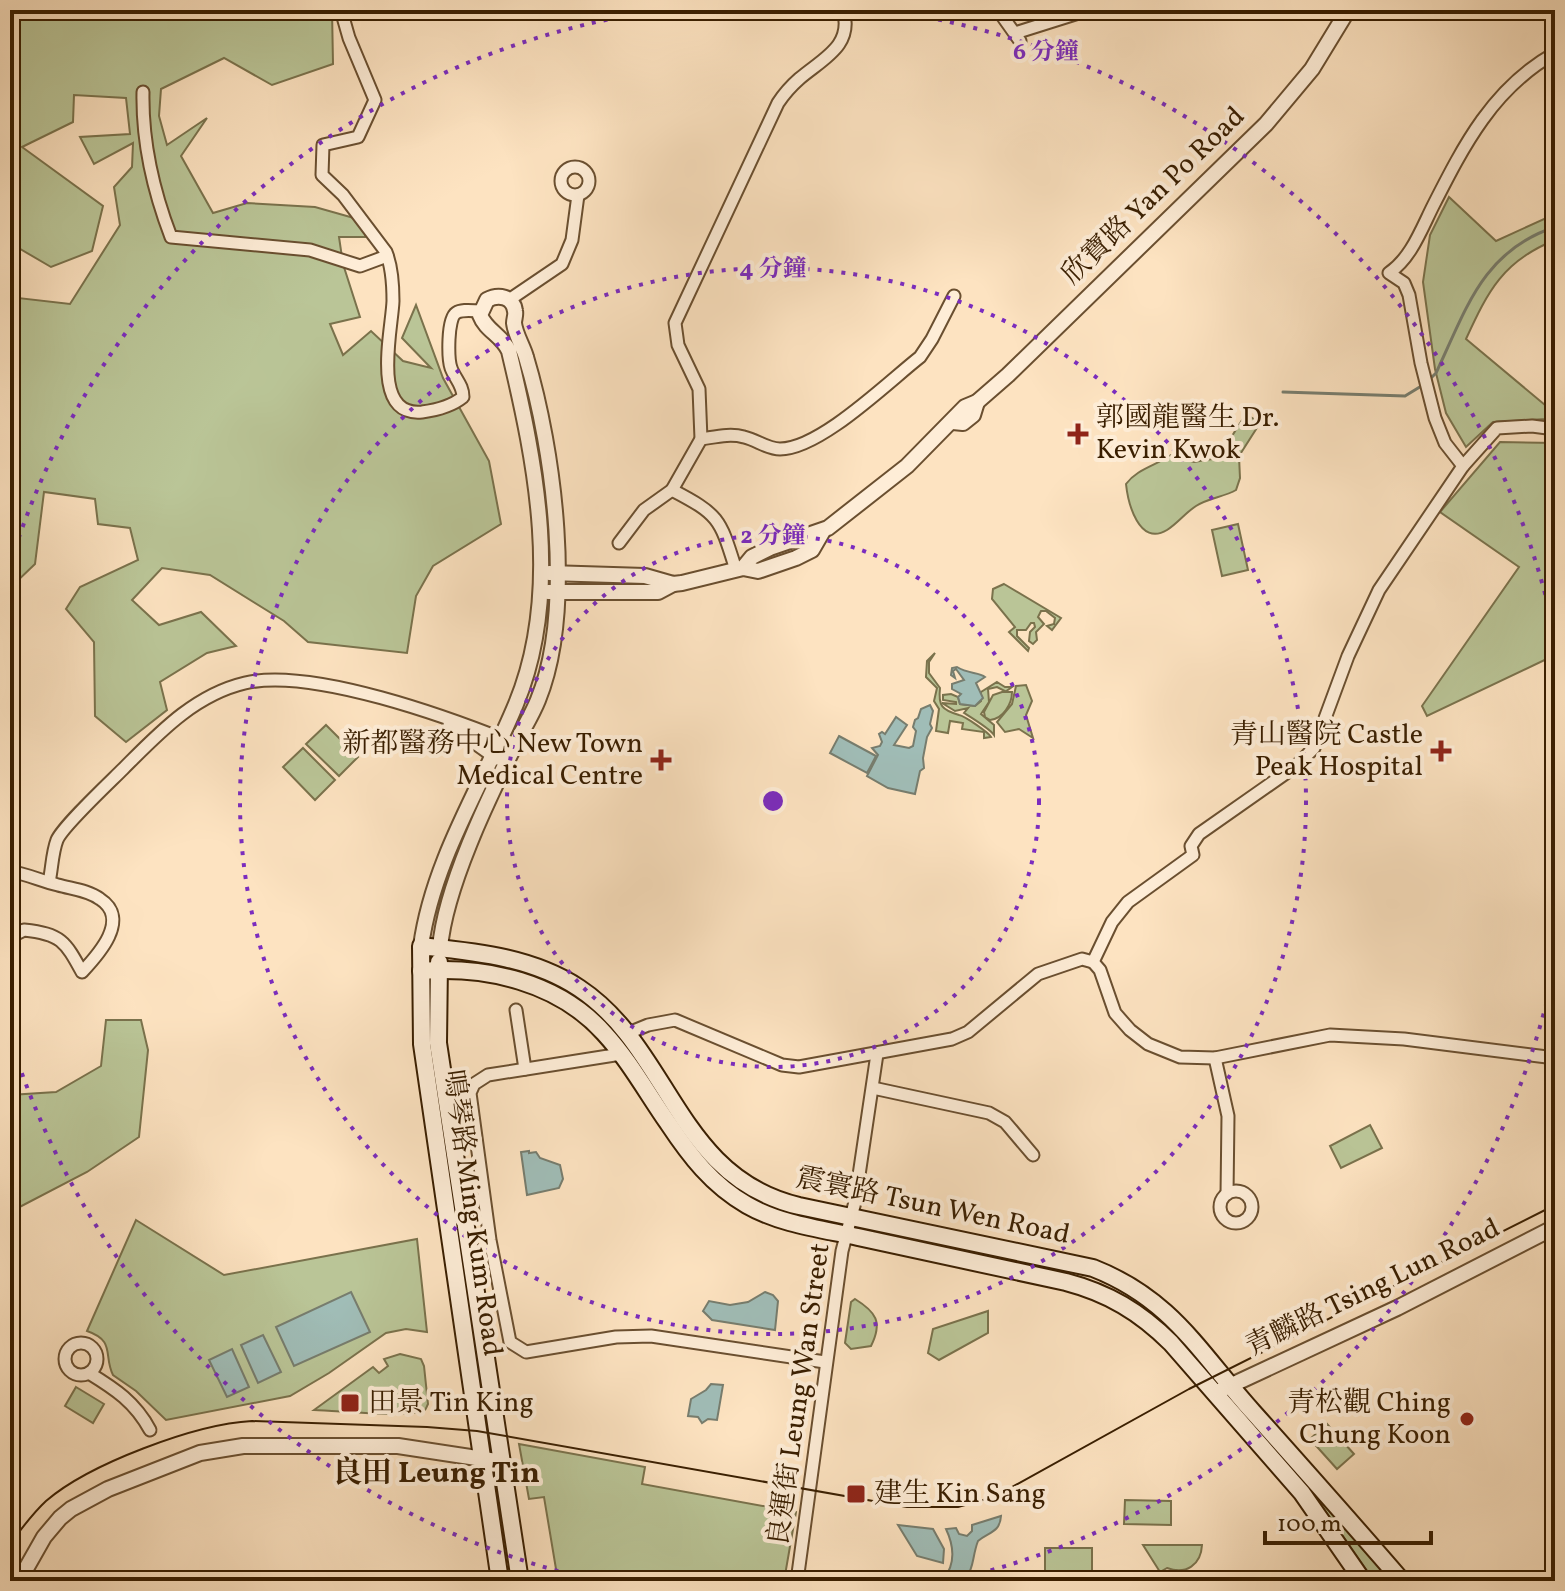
<svg xmlns="http://www.w3.org/2000/svg" width="1565" height="1591" font-family="Vollkorn,'Noto Serif TC',serif">
  <rect width="100%" height="100%" fill="#fde3c1"/>
  <filter id="stains"><feTurbulence type="fractalNoise" baseFrequency=".0025" numOctaves="4"/><feColorMatrix values="0 0 0 0 .2 0 0 0 0 .09 0 0 0 0 .02 0 0 0 .5 -.17"/></filter>
  <radialGradient id="worn" r=".72"><stop offset=".6" stop-color="#630" stop-opacity="0"/><stop offset="1" stop-color="#630" stop-opacity=".3"/></radialGradient>
  <g fill="#bac597" stroke="#7a724c" stroke-width="2">
    <path d="M10,10H332L333,64L272,85L224,58L161,89L159,116L167,145L207,118L181,156L213,213L247,203L315,207L368,222L365,237H339L343,264L360,317L330,324L343,355L371,331L403,361L431,368L402,338L416,305L443,378L489,461L501,524L433,566L416,596L407,653L308,642L284,621L210,575L162,568L132,600L159,625L201,612L236,646L207,653L160,682L167,710L126,742L95,716L94,642L66,609L80,587L138,560L130,528L98,524L95,499L44,492L35,564L10,588V297L70,304L120,225L114,187L132,167L133,143L94,164L80,137L130,134L126,98L74,95L73,122L22,147L103,206L92,251L51,267L10,243Z"/>
    <path d="M1449,197L1496,241L1555,214V240C1503,261 1488,291 1466,339L1551,410L1547,419L1493,422L1466,447L1446,413L1435,369L1423,282L1430,235Z"/>
    <path d="M1246,414L1260,423L1239,456L1240,478L1236,490C1224,497 1208,498 1196,506C1185,513 1178,523 1167,530C1139,547 1128,503 1126,484C1137,469 1155,466 1171,455L1194,462L1218,458Z"/>
    <path d="M1500,442L1555,443V655L1427,716L1422,706L1519,567L1440,512Z"/>
    <path d="M1238,524L1248,570L1222,576L1212,530Z"/>
    <path d="M1004,584L1061,618L1052,630L1047,626L1054,624L1055,618L1046,611H1041L1038,617L1044,624L1036,632L1037,640L1033,644L1029,641L1030,632L1035,627L1034,623H1031L1026,630H1017V636L1029,648L1028,651L1009,632L1015,627L992,599L993,589Z"/>
    <path d="M935,653L929,662V673L940,688C938,706 942,710 959,715C965,716 989,733 991,737L984,738V732L962,729L963,723L950,721L948,733L936,731L939,709L934,701L937,688L926,677L927,661Z"/>
    <path d="M997,682L1005,687H1012L1005,692H1012C1012,704 1003,719 990,720L985,717L984,712L993,695L1005,691L997,687L988,689L989,702L981,714L994,725V735C990,729 972,718 964,713L968,708L955,711L942,703L956,704V702L943,700V695L951,694L958,697L960,704L975,706L981,701V692Z"/>
    <path d="M1026,685L1032,701L1026,715L1033,738L1019,729L1005,732L997,722L1012,704L1016,686Z"/>
    <path d="M326,725L358,757L339,776L306,744Z"/>
    <path d="M303,748L335,780L315,800L283,767Z"/>
    <path d="M106,1020H141L148,1050L139,1137L87,1172L10,1212V1095L56,1092L101,1066Z"/>
    <path d="M1370,1125L1382,1148L1341,1168L1330,1146Z"/>
    <path d="M136,1220L224,1275L417,1239L427,1332L406,1329L386,1333L329,1373L290,1396L166,1420L136,1391L113,1375C103,1355 116,1341 87,1331Z"/>
    <path d="M855,1299C876,1312 883,1322 871,1346L851,1349L845,1343L851,1302Z"/>
    <path d="M988,1311V1333L939,1360L928,1353L933,1329Z"/>
    <path d="M400,1354L421,1359L424,1366L428,1404C425,1410 426,1411 419,1412C393,1417 342,1411 314,1410L373,1367L379,1373L388,1366L384,1359Z"/>
    <path d="M76,1387L104,1404L93,1423L65,1406Z"/>
    <path d="M1327,1424L1354,1454L1337,1469L1310,1439Z"/>
    <path d="M519,1444L645,1467L642,1484L796,1512L784,1581H558L544,1497L529,1499Z"/>
    <path d="M1305,1482L1391,1581H1374Z"/>
    <path d="M1125,1500L1171,1501V1525L1124,1524Z"/>
    <path d="M1143,1545H1202C1201,1565 1186,1575 1167,1568L1160,1572Z"/>
    <rect x="1045" y="1548" width="47" height="24"/>
  </g>
  <g fill="#a0bdb7" stroke="#777d6e" stroke-width="2">
    <path d="M957,667C968,674 979,672 985,677L976,683L983,698L975,706L960,704L958,697L961,694L952,689V684L964,680L956,669L953,671L955,678L951,675L952,668Z"/>
    <path d="M930,705L933,711L930,724L932,728L927,737L923,758L924,768L920,771L915,794L888,788L867,776L878,755L872,748L880,746L882,742L879,734L882,732L885,734L896,717L907,725L894,745L909,748L913,746L916,731L913,727L915,720L918,718L921,709Z"/>
    <path d="M839,736L876,756L867,773L830,753Z"/>
    <path d="M529,1151V1153L536,1152L540,1158L560,1165L563,1179L559,1188L527,1195L521,1152Z"/>
    <path d="M351,1292L370,1332L294,1366L276,1327Z"/>
    <path d="M765,1292L773,1295L778,1301L775,1330L712,1320L703,1311L709,1301L730,1305L748,1302Z"/>
    <path d="M263,1335L281,1372L258,1383L241,1345Z"/>
    <path d="M232,1349L249,1387L227,1397L209,1360Z"/>
    <path d="M711,1384L723,1385L717,1420L708,1419L702,1423L698,1417L688,1416L691,1399L706,1390Z"/>
    <path d="M1001,1516C1000,1533 988,1532 978,1541C969,1564 978,1584 943,1580C956,1564 954,1546 946,1529L956,1528L959,1534L967,1536L972,1531V1525Z"/>
    <path d="M898,1525L933,1529L944,1549L943,1563L917,1556Z"/>
  </g>
  <g fill="none" stroke-linecap="round" stroke-linejoin="round">
    <g stroke="#777d6e" stroke-width="3">
      <path d="M1429,380L1436,373C1466,310 1482,251 1555,227"/>
      <path d="M1283,392L1405,396L1423,385"/>
    </g>
    <defs>
      <g id="minor">
        <path d="M341,10L349,38L375,100L358,137L323,145L322,175L343,195L386,252C392,267 393,284 393,301C392,330 370,417 422,412C437,410 452,406 463,397C463,385 455,379 451,368C448,359 447,319 456,313C462,309 473,311 481,311"/>
        <path d="M998,10L1020,41"/>
        <path d="M1015,33L1088,10"/>
        <path d="M143,92C142,143 153,190 171,237L310,250L360,266L387,256"/>
        <circle cx="575" cy="181" r="14"/>
        <path d="M509,300L562,264L572,240L578,195"/>
        <path d="M701,439C715,437 730,433 744,437C757,440 767,449 780,449C820,449 888,382 920,357L932,339L954,296"/>
        <path d="M1463,466L1445,443L1435,418L1421,363L1409,295L1404,283L1389,273C1411,258 1421,230 1433,206C1464,145 1493,88 1555,53"/>
        <path d="M672,490C720,515 720,519 736,570"/>
        <path d="M619,543L644,510L672,490L701,439L699,389L678,345L675,323L778,103C784,94 791,86 799,79C822,59 854,46 843,10"/>
        <path d="M449,725L497,759"/>
        <path d="M10,871C26,874 42,881 58,885C72,889 88,890 100,899C131,919 98,955 82,972C65,941 61,934 24,930L10,937"/>
        <path d="M49,882C52,869 52,853 57,840C63,826 109,783 123,769C158,734 194,695 245,683C312,667 451,718 515,744"/>
        <path d="M1093,962L1112,922L1128,902L1193,855L1191,846L1199,834L1296,766L1314,748L1348,656L1379,590L1463,466L1497,428L1532,426L1555,429"/>
        <path d="M1093,962L1100,970L1115,1013L1130,1030L1148,1044L1180,1057L1215,1058L1330,1035L1404,1039L1555,1058"/>
        <path d="M516,1010L525,1069"/>
        <path d="M626,1034L648,1025L675,1020L782,1065L799,1067L952,1039L968,1032L1038,974L1082,959L1093,962"/>
        <path d="M621,1054L488,1075L474,1084L470,1093L490,1240L510,1342L526,1352L616,1337L651,1336L825,1362"/>
        <path d="M1215,1058L1228,1116L1227,1194"/>
        <path d="M873,1088L989,1113L1005,1122L1033,1155"/>
        <circle cx="1236" cy="1207" r="16"/>
        <circle cx="81" cy="1359" r="16"/>
        <path d="M89,1373C115,1389 135,1402 150,1430"/>
        <path d="M797,1581L842,1251L855,1202L877,1054"/>
      </g>
      <g id="tertiary">
        <path d="M953,422L963,423L973,415L977,402"/>
        <path d="M743,568L752,557L770,548L828,528L907,466L965,407L977,402L1008,375L1266,124L1312,69L1348,10"/>
        <path d="M549,573L645,576L673,584L682,583L743,568L758,571L796,558L812,550L823,531"/>
        <path d="M548,592H658L673,584"/>
        <path d="M421,946C433,859 483,784 516,704C562,593 536,464 509,351C502,335 486,331 480,315L487,300C498,294 513,296 515,311C516,315 514,319 514,323C515,334 523,346 526,357C554,450 575,609 538,700C532,715 523,729 516,743C488,799 445,888 440,948"/>
        <path d="M1221,1390L1397,1308L1555,1227"/>
        <path d="M19,1581L44,1537L60,1518L71,1509L108,1489L200,1453L243,1446H398L503,1462"/>
      </g>
      <g id="secondary">
        <path d="M439,962L438,1043L520,1581"/>
        <path d="M421,971C487,966 558,982 604,1033C629,1060 647,1093 668,1123C690,1156 712,1185 747,1205C780,1224 821,1229 858,1237C927,1252 997,1267 1066,1282C1108,1293 1140,1312 1171,1343L1302,1493L1363,1581"/>
        <path d="M500,1581L422,1044L421,946C476,952 532,957 579,988C671,1049 676,1177 799,1206L1093,1268C1172,1299 1199,1352 1253,1412C1303,1468 1353,1524 1402,1581"/>
      </g>
    </defs>
    <use href="#minor" stroke="#6a4f30" stroke-width="15"/>
    <use href="#tertiary" stroke="#6a4f30" stroke-width="18"/>
    <use href="#secondary" stroke="#391e00" stroke-width="20"/>
    <use href="#minor" stroke="#feedd7" stroke-width="11"/>
    <use href="#tertiary" stroke="#feedd7" stroke-width="14"/>
    <use href="#secondary" stroke="#feedd7" stroke-width="16"/>
    <path stroke="#391e00" stroke-width="2" d="M10,1544C21,1529 32,1514 46,1501C89,1464 195,1424 252,1421L427,1427L477,1431L907,1507H958L994,1497L1189,1389L1555,1205"/>
  </g>
  <g fill="none" stroke="#7b2cbf" stroke-width="4" stroke-dasharray="4 8">
    <circle cx="773" cy="801" r="266"/>
    <circle cx="773" cy="801" r="533"/>
    <path d="M1555 967A799 799 0 0 1 953 1580M593 1580A799 799 0 0 1 11 1041M11 561A799 799 0 0 1 655 11M891 11A799 799 0 0 1 1555 635"/>
  </g>
  <g fill="#8f2418" stroke="#feedd7" stroke-width="3">
    <path d="M1074 422h8v8h8v8h-8v8h-8v-8h-8v-8h8z"/>
    <path d="M1437 739h8v8h8v8h-8v8h-8v-8h-8v-8h8z"/>
    <path d="M657 748h8v8h8v8h-8v8h-8v-8h-8v-8h8z"/>
    <rect x="340" y="1393" width="20" height="20" rx="4"/>
    <circle cx="1467" cy="1419" r="8"/>
    <rect x="846" y="1484" width="20" height="20" rx="4"/>
  </g>
  <g text-anchor="middle" dominant-baseline="central" stroke-width="8" stroke-linejoin="round" paint-order="stroke">
    <g font-size="28" fill="#391e00" stroke="#feedd7">
      <text transform="translate(1154 196) rotate(-44)">欣寶路 Yan Po Road</text>
      <text transform="translate(933 1207) rotate(12)">震寰路 Tsun Wen Road</text>
      <text transform="translate(472 1213) rotate(82)">鳴琴路 Ming Kum Road</text>
      <text transform="translate(1373 1288) rotate(-26)">青麟路 Tsing Lun Road</text>
      <text transform="translate(800 1395) rotate(-82)">良運街 Leung Wan Street</text>
    </g>
    <g font-size="28" fill="#391e00" stroke="#feedd7" text-anchor="start">
      <text x="1096" y="418">郭國龍醫生 Dr.<tspan x="1096" dy="32">Kevin Kwok</tspan></text>
      <text x="1423" y="735" text-anchor="end">青山醫院 Castle<tspan x="1423" dy="32">Peak Hospital</tspan></text>
      <text x="643" y="744" text-anchor="end">新都醫務中心 New Town<tspan x="643" dy="32">Medical Centre</tspan></text>
      <text x="368" y="1403">田景 Tin King</text>
      <text x="1451" y="1403" text-anchor="end">青松觀 Ching<tspan x="1451" dy="32">Chung Koon</tspan></text>
      <text x="874" y="1494">建生 Kin Sang</text>
    </g>
    <g font-size="30" font-weight="bold" fill="#391e00" stroke="#feedd7">
      <text x="436" y="1474">良田 Leung Tin</text>
    </g>
  </g>
  <circle cx="773" cy="801" r="12" fill="#7b2cbf" stroke="#feedd7" stroke-width="4"/>
  <g font-size="24" text-anchor="middle" font-weight="bold" fill="#7b2cbf" stroke="#feedd7" stroke-width="8" stroke-linejoin="round" paint-order="stroke">
    <text x="1046" y="59">6 分鐘</text>
    <text x="773" y="276">4 分鐘</text>
    <text x="773" y="543">2 分鐘</text>
  </g>
  <rect width="1565" height="1591" fill="none" stroke="#fde3c1" stroke-width="40"/>
  <rect x="12" y="12" width="1541" height="1567" fill="none" stroke="#391e00" stroke-width="4"/>
  <rect x="20" y="20" width="1525" height="1551" fill="none" stroke="#391e00" stroke-width="2"/>
  <path d="M1265 1531v12h166v-12" fill="none" stroke="#391e00" stroke-width="4"/>
  <text x="1277" y="1531" font-size="24" fill="#391e00" stroke="#feedd7" stroke-width="6" paint-order="stroke">100 m</text>
  <rect width="100%" height="100%" filter="url(#stains)"/>
  <rect width="100%" height="100%" fill="url(#worn)"/>
</svg>
